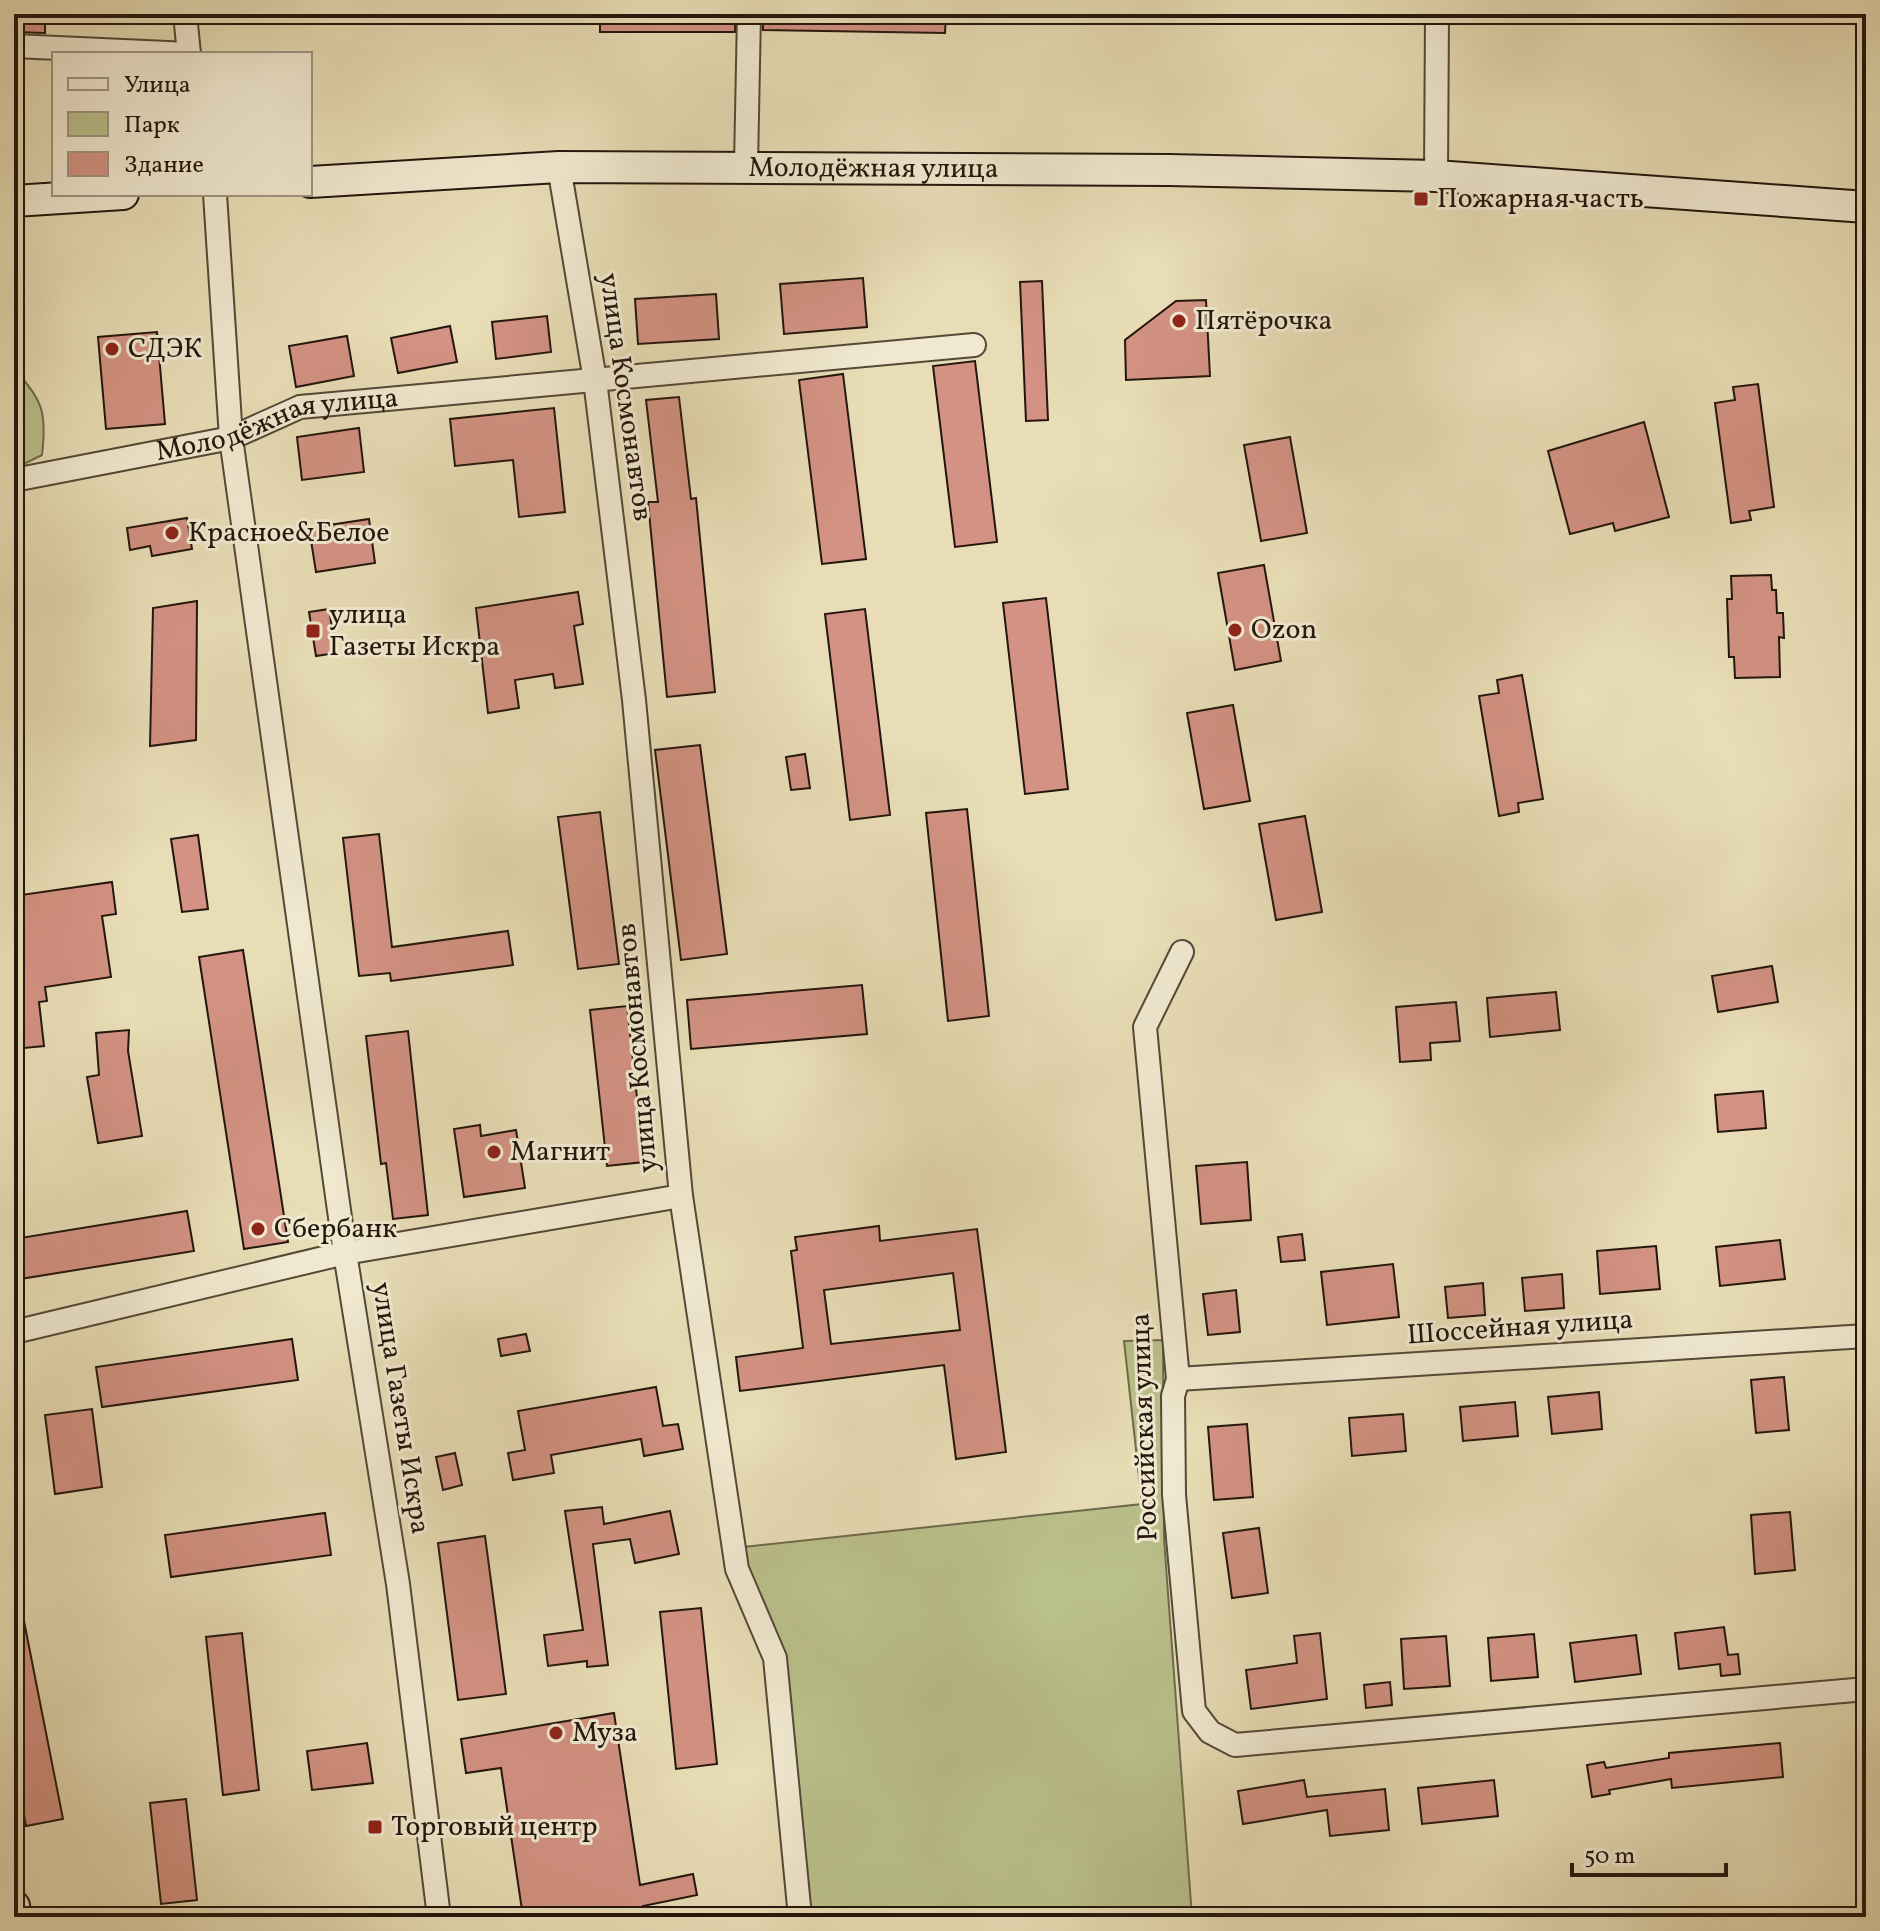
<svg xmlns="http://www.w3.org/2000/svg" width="1880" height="1931" font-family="Vollkorn,serif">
  <rect width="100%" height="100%" fill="#e8ddb6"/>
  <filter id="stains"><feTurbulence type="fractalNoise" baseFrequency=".0025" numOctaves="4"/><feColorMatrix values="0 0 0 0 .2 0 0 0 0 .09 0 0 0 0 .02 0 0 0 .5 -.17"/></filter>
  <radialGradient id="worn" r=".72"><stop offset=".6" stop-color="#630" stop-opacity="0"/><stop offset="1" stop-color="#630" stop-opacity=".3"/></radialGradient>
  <g fill="#bac08b" stroke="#6e6b4c" stroke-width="2">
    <path d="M14,369C43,400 47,413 42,455L14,469Z"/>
    <path d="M1163,1340L1164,1539L1192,1917H806L778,1655L748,1579L744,1547L1142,1504L1124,1341Z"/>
  </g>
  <g fill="#d39283" stroke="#23160d" stroke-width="2" fill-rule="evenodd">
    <path d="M14,14H45V33L14,32Z"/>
    <rect x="600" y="14" width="135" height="18"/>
    <path d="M763,14H946L945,33L763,30Z"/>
    <path d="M863,278L867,327L784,334L780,284Z"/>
    <path d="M1042,281L1048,420L1026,421L1020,282Z"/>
    <path d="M716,294L719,339L638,344L635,299Z"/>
    <path d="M1206,300L1210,376L1126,380L1125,340L1176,301Z"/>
    <path d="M547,316L551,352L496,359L492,322Z"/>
    <path d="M450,326L457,362L398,373L391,338Z"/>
    <path d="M157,332L165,424L106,429L98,337Z"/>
    <path d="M347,336L354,376L296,387L289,346Z"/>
    <path d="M975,361L997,542L955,547L933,366Z"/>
    <path d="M843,374L866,559L822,564L799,380Z"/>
    <path d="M1758,384L1774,507L1749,511L1751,520L1731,523L1715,403L1735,400L1733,387Z"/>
    <path d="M679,397L691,499L696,498L715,692L667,697L648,502H658L646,400Z"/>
    <path d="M554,408L565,512L519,517L513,460L455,466L450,419Z"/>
    <path d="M1644,422L1669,517L1615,531L1613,523L1570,534L1548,451Z"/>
    <path d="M359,428L364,472L302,480L297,437Z"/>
    <path d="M1290,437L1307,533L1261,541L1244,445Z"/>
    <path d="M187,518L192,549L152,556L150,546L130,550L127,528Z"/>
    <path d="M369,519L375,563L316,572L309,528Z"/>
    <path d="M1264,565L1281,661L1235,670L1218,573Z"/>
    <path d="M1771,575L1772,590H1776L1777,613H1783L1784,638L1779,637L1780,677L1735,678L1734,657H1729L1727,599H1732L1731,576Z"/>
    <path d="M578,592L583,624L574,626L583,684L555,688L553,674L515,680L519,708L488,713L476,608Z"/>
    <path d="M1046,598L1068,789L1025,794L1003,603Z"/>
    <path d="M197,601L196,740L150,746L153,608Z"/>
    <path d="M329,609L336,653L316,656L309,612Z"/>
    <path d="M865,609L890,815L850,820L825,614Z"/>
    <path d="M1522,675L1543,799L1518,803L1519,812L1499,816L1479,696L1499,693L1497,680Z"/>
    <path d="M1233,705L1250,801L1204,809L1187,713Z"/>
    <path d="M700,745L727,954L681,960L655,750Z"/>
    <path d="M805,754L810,788L791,790L786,757Z"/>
    <path d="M967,809L989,1016L948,1021L926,813Z"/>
    <path d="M600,812L619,964L578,969L558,817Z"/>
    <path d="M1305,816L1322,912L1276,920L1259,824Z"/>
    <path d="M379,834L392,947L508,931L513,965L391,981L390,973L359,976L343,838Z"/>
    <path d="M198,835L208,909L182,912L171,839Z"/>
    <path d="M112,882L116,914L102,916L111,977L45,987L47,1001L39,1002L44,1046L24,1048L14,977V896Z"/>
    <path d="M243,950L288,1242L244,1249L199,957Z"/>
    <path d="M1772,966L1778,1002L1718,1012L1712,976Z"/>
    <path d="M862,985L867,1034L691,1049L687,1000Z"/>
    <path d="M1556,992L1560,1030L1490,1037L1487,998Z"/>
    <path d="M1456,1002L1460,1041L1430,1043L1431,1060L1400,1062L1396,1007Z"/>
    <path d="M627,1006L644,1162L607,1166L590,1010Z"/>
    <path d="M129,1030L128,1051L142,1136L98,1143L87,1077L99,1075L96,1033Z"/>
    <path d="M408,1031L428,1215L393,1219L386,1163L381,1164L366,1036Z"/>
    <path d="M1763,1091L1766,1128L1718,1132L1715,1095Z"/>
    <path d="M480,1125L481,1136L516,1130L525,1188L464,1197L454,1129Z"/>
    <path d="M1247,1162L1251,1220L1201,1224L1196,1166Z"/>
    <path d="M187,1211L194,1251L14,1280V1239Z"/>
    <path d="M879,1226L880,1241L977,1229L1006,1452L956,1459L944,1365L740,1391L736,1357L803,1348L791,1251L797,1250L795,1237ZM953,1273L960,1330L831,1344L824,1290Z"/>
    <path d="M1302,1234L1305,1260L1281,1262L1278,1237Z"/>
    <path d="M1780,1240L1785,1279L1720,1286L1716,1247Z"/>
    <path d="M1656,1246L1660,1289L1600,1294L1597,1251Z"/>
    <path d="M1393,1264L1399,1317L1327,1325L1321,1272Z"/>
    <path d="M1562,1274L1564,1308L1525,1311L1522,1278Z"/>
    <path d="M1483,1283L1485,1315L1448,1318L1445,1287Z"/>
    <path d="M1236,1290L1240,1332L1208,1335L1203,1294Z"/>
    <path d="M526,1334L530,1351L501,1356L498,1339Z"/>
    <path d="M292,1339L298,1380L102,1407L96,1367Z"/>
    <path d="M1784,1377L1789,1430L1756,1433L1751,1380Z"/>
    <path d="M656,1387L663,1426L678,1424L683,1449L644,1456L641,1439L551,1455L554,1473L513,1480L508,1453L525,1450L518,1411Z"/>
    <path d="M1599,1392L1602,1429L1552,1434L1548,1397Z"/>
    <path d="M1515,1402L1518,1436L1463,1441L1460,1407Z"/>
    <path d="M92,1409L102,1487L55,1494L45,1415Z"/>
    <path d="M1403,1414L1406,1451L1352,1456L1349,1418Z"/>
    <path d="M1247,1424L1253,1497L1214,1500L1208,1427Z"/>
    <path d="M455,1453L462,1485L443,1490L436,1457Z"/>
    <path d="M602,1507L604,1524L670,1511L679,1554L635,1563L630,1539L593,1544L608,1665L587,1667V1661L548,1666L544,1635L583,1630L565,1511Z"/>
    <path d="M1790,1512L1795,1570L1755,1574L1751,1515Z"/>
    <path d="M325,1513L331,1555L171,1577L165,1535Z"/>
    <path d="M1259,1528L1268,1593L1232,1598L1223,1533Z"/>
    <path d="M485,1536L506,1694L458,1700L438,1543Z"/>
    <path d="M701,1608L717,1764L676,1769L660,1612Z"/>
    <path d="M22,1611L63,1819L26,1826L14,1763V1612Z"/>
    <path d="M1724,1627L1728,1655L1738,1654L1740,1674L1721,1676L1720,1664L1679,1669L1675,1633Z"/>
    <path d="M242,1633L259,1790L223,1795L206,1637Z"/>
    <path d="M1320,1633L1327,1699L1251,1709L1246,1670L1297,1663L1294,1636Z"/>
    <path d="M1534,1634L1538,1677L1491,1681L1488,1638Z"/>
    <path d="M1636,1635L1641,1674L1575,1682L1570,1643Z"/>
    <path d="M1446,1636L1450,1686L1404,1689L1401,1639Z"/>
    <path d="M1390,1682L1392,1705L1366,1708L1364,1685Z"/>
    <path d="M614,1713L640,1885L693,1874L697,1895L643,1906V1909L591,1917H523L501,1768L466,1773L461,1739Z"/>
    <path d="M367,1743L373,1783L312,1790L307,1751Z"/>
    <path d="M1780,1743L1783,1777L1672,1788L1671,1779L1609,1790L1610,1794L1592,1797L1587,1765L1604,1762L1606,1768L1669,1758V1753Z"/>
    <path d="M1304,1780L1307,1797L1385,1789L1389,1830L1330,1836L1327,1810L1243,1824L1238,1791Z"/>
    <path d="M1494,1780L1498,1816L1422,1824L1418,1788Z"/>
    <path d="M186,1799L197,1900L161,1904L150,1803Z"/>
  </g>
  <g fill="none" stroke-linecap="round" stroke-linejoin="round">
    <defs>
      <g id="street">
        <path d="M185,14L189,54"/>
        <path d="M14,46L189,54"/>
        <path d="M746,165L749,14"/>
        <path d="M559,167L595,380L634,700L681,1196L737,1569L775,1658L800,1917"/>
        <path d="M1436,176L1437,14"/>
        <path d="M215,194L231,438L345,1253L398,1584L439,1917"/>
        <path id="s1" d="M14,480L231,438L300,407L974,345"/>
        <path d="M1182,952L1145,1027L1178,1379L1173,1396L1174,1495L1194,1711L1210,1732L1235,1745L1866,1689"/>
        <path d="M14,1332L345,1253L681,1196"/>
        <path d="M1178,1379L1866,1336"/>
      </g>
      <g id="secondary">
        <path id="s2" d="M310,182L559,167L1169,170L1436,176L1866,207"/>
        <path d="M14,201L123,194"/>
        <path d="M14,1906L16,1917"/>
      </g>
    </defs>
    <use href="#street" stroke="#544837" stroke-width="26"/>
    <use href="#secondary" stroke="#23160d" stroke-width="34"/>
    <use href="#street" stroke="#f0e9d0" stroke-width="22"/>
    <use href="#secondary" stroke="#f0e9d0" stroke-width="30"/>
  </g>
  <g fill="#8f2418" stroke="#f0e9d0" stroke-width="3">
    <rect x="1413" y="191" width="16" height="16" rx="4"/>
    <circle cx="1179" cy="321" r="8"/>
    <circle cx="112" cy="349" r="8"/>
    <circle cx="172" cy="533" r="8"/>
    <circle cx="1235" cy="630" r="8"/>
    <rect x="305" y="623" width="16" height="16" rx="4"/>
    <circle cx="494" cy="1152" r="8"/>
    <circle cx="258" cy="1229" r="8"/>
    <circle cx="556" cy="1733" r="8"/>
    <rect x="367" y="1819" width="16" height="16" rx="4"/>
  </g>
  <g text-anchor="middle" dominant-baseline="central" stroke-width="6" stroke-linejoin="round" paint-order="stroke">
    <g font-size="28" fill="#23160d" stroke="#f0e9d0">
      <text stroke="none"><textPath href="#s2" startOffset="564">Молодёжная улица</textPath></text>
      <text transform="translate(625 397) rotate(82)">улица Космонавтов</text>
      <text stroke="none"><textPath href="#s1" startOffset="270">Молодёжная улица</textPath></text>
      <text transform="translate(638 1048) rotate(-95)">улица Космонавтов</text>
      <text transform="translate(1520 1328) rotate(-4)">Шоссейная улица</text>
      <text transform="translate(400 1408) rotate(81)">улица Газеты Искра</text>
      <text transform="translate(1145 1427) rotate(-92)">Российская улица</text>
    </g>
    <g font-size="28" fill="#23160d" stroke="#f0e9d0" text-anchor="start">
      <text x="1437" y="199">Пожарная часть</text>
      <text x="1195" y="321">Пятёрочка</text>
      <text x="128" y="349">СДЭК</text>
      <text x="188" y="533">Красное&amp;Белое</text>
      <text x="329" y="615">улица<tspan x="329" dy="32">Газеты Искра</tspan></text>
      <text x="1251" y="630">Ozon</text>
      <text x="510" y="1152">Магнит</text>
      <text x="274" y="1229">Сбербанк</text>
      <text x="572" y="1733">Муза</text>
      <text x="391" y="1827">Торговый центр</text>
    </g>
  </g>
  <rect width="1880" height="1931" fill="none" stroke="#e8ddb6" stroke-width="48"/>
  <rect x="16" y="16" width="1848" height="1899" fill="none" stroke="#23160d" stroke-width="4"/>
  <rect x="24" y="24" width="1832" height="1883" fill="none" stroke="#23160d" stroke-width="2"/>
  <rect x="52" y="52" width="260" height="144" fill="#f0e9d0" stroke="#9e9582" stroke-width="2"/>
  <rect x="68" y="78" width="40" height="12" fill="#f0e9d0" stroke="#9e9582" stroke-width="2"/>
  <text x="124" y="92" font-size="24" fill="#23160d">Улица</text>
  <rect x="68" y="112" width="40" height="24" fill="#bac08b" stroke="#9e9582" stroke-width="2"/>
  <text x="124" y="132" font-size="24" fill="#23160d">Парк</text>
  <rect x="68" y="152" width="40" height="24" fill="#d39283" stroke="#9e9582" stroke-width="2"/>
  <text x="124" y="172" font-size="24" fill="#23160d">Здание</text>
  <path d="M1572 1863v12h154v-12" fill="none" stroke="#23160d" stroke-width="4"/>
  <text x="1584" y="1863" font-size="24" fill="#23160d" stroke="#f0e9d0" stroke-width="6" paint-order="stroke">50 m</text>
  <rect width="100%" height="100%" filter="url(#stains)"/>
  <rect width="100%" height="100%" fill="url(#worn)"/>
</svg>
